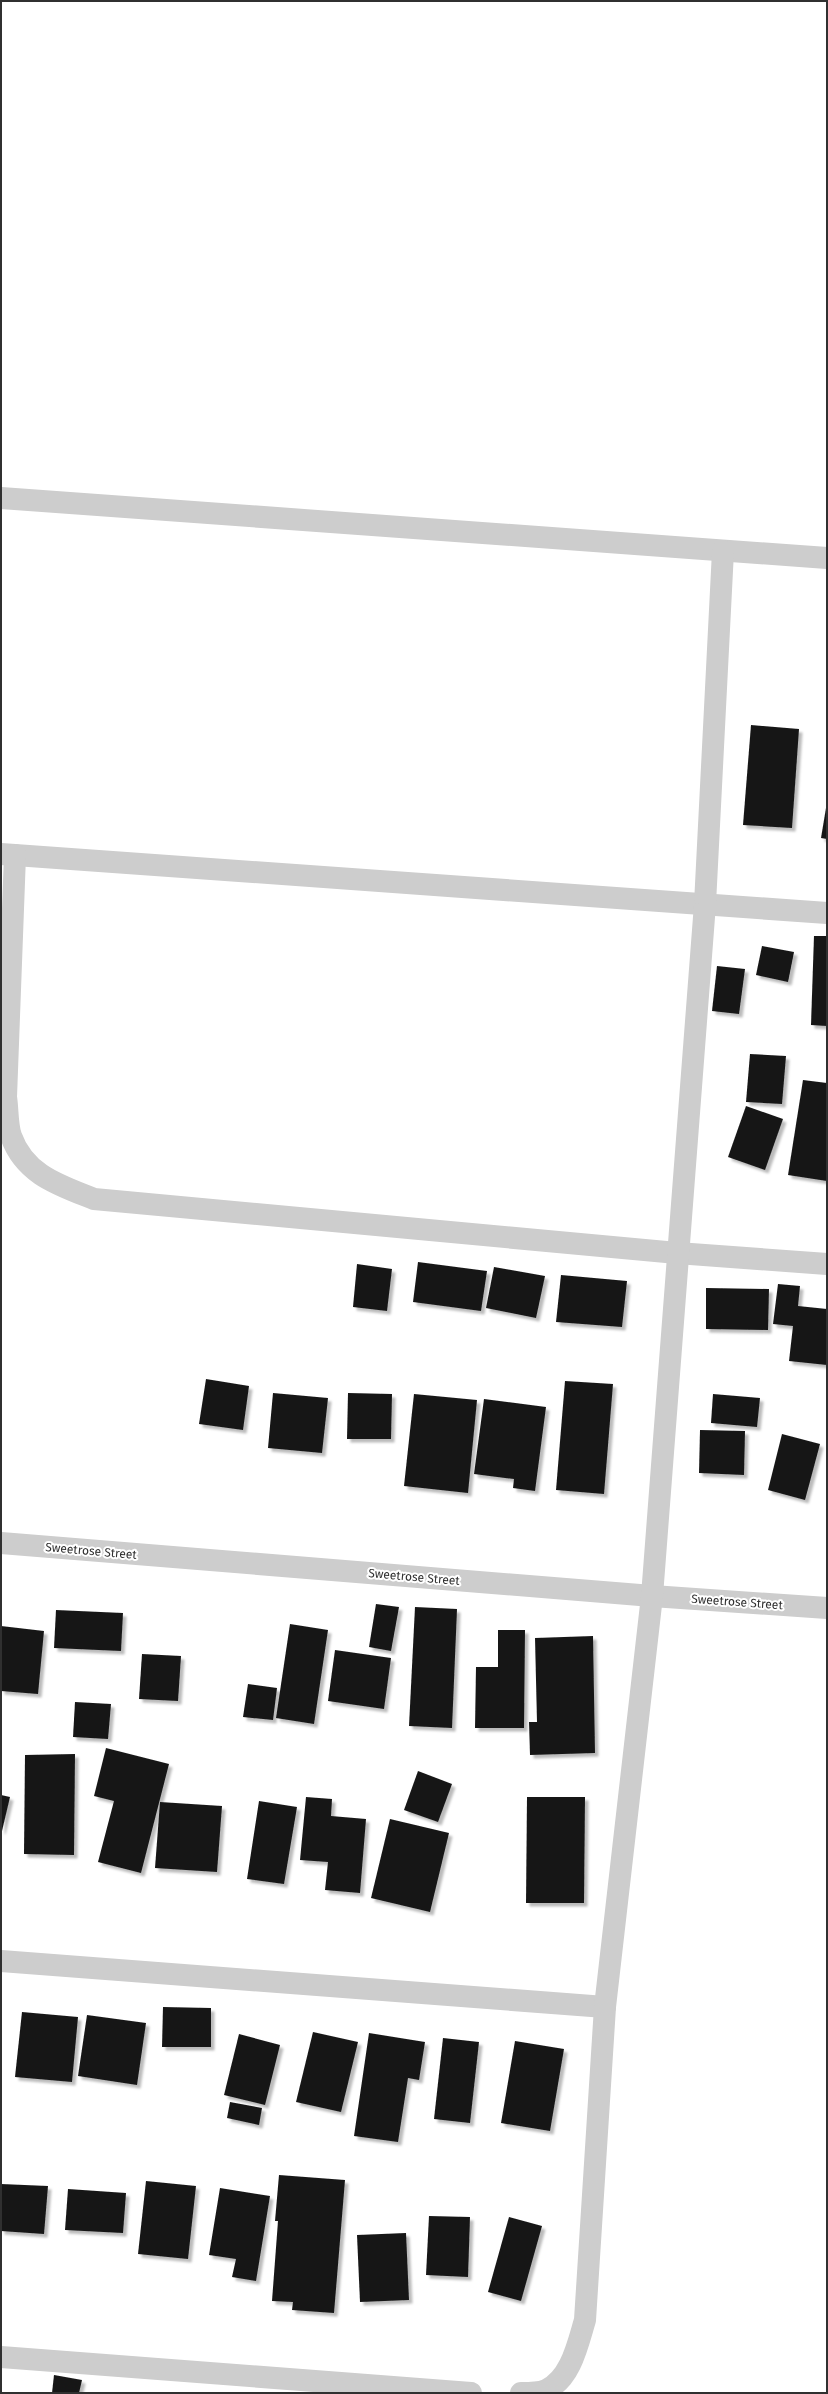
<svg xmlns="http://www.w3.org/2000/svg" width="828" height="2394" font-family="'Fira Sans',sans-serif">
  <defs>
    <filter id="shadow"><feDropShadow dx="3.5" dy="3.5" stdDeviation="1" flood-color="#0004"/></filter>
  </defs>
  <rect width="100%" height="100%" fill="#fff"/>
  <g fill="#171717" filter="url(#shadow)">
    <path d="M751,725L799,729L792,828L743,825Z"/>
    <path d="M826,808H827V839L821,838Z"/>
    <path d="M814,936H827V1026L811,1025Z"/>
    <path d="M762,946L794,952L788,982L756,975Z"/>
    <path d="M717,966L745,969L739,1014L712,1011Z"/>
    <path d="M750,1054L786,1056L782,1104L746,1102Z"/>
    <path d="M803,1080L827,1083V1181L788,1175Z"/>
    <path d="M746,1106L783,1119L765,1170L728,1157Z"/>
    <path d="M418,1262L487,1271L481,1311L413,1302Z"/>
    <path d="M357,1264L392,1269L387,1311L353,1307Z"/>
    <path d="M494,1267L545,1276L536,1318L486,1308Z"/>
    <path d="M561,1275L627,1281L622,1327L556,1322Z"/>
    <path d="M778,1284L800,1286L798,1306L827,1309V1365L789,1361L793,1326L773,1324Z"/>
    <path d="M706,1288L769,1289L768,1330L706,1329Z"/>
    <path d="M206,1379L249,1386L243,1430L199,1424Z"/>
    <path d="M565,1381L613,1384L604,1494L556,1490Z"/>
    <path d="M273,1393L328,1398L322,1453L268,1448Z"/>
    <path d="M348,1393L392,1394L391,1439H347Z"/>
    <path d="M414,1394L477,1400L468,1493L404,1486Z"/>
    <path d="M713,1394L760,1398L757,1427L711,1423Z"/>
    <path d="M484,1399L546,1407L535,1491L513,1488L514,1479L474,1474Z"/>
    <path d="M700,1430L745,1431L744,1475L699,1473Z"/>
    <path d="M782,1434L820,1444L805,1500L768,1490Z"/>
    <path d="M376,1604L399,1607L391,1651L369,1647Z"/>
    <path d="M415,1607L457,1609L452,1728L409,1726Z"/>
    <path d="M56,1610L123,1613L121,1651L54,1648Z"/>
    <path d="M290,1624L328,1630L314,1724L276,1718Z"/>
    <path d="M1,1626L44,1631L38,1694L1,1691Z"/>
    <path d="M498,1630H525L524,1728H475L476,1667H498Z"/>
    <path d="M593,1636L595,1753L530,1755L529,1722H537L535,1638Z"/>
    <path d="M335,1650L391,1658L384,1709L328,1701Z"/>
    <path d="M142,1654L181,1656L178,1701L139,1699Z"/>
    <path d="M248,1684L277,1688L273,1720L243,1717Z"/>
    <path d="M75,1702L111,1704L108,1739L73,1737Z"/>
    <path d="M106,1748L169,1764L141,1873L98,1862L114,1801L94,1796Z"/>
    <path d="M75,1754L74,1855L24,1854L25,1755Z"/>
    <path d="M418,1771L452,1784L438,1822L404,1810Z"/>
    <path d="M1,1795L10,1797L2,1831L1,1830Z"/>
    <path d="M306,1797L332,1799L331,1816L366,1819L360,1893L325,1890L328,1862L300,1860Z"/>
    <path d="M527,1797H585L584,1903H526Z"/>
    <path d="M259,1801L297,1807L284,1884L247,1879Z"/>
    <path d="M160,1802L222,1806L217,1872L155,1868Z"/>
    <path d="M390,1819L449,1833L430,1912L371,1898Z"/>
    <path d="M163,2007L211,2008V2047H162Z"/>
    <path d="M22,2012L78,2017L72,2082L15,2077Z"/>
    <path d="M87,2015L146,2023L137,2085L78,2076Z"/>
    <path d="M313,2032L358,2042L341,2112L296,2102Z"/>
    <path d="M369,2033L425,2042L419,2080L408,2078L398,2142L354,2136Z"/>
    <path d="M239,2034L280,2045L265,2105L224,2095Z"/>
    <path d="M443,2038L479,2042L470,2123L434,2119Z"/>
    <path d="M515,2041L564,2049L550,2131L501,2123Z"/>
    <path d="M230,2102L262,2108L259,2125L227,2118Z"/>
    <path d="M279,2175L345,2180L334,2313L292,2310L293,2302L272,2301L278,2221H275Z"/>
    <path d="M146,2181L196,2186L188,2259L138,2254Z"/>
    <path d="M1,2184L48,2186L44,2234L1,2231Z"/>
    <path d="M220,2188L270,2196L256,2281L232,2277L236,2259L209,2255Z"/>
    <path d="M68,2189L126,2193L123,2233L65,2230Z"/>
    <path d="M429,2216L470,2217L468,2277L426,2275Z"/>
    <path d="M509,2217L542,2226L521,2301L488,2292Z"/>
    <path d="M406,2233L409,2300L360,2302L357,2235Z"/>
    <path d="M54,2375L82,2380L79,2393H52Z"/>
  </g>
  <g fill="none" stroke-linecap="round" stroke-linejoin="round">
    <g stroke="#cdcdcd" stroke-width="22">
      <path d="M1,498L827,558"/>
      <path d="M1,854L827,913"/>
      <path d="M15,855L6,1097C8,1109 7,1125 11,1136C25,1175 59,1185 94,1199L677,1253L827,1264"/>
      <path d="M1,1543L652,1596L827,1608"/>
      <path d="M1,1961L605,2007"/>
      <path d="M1,2357L471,2393"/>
      <path d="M521,2393C529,2393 539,2393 546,2390C571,2379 578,2343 585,2320L605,2007L652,1596L705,904L723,551"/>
    </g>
  </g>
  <g text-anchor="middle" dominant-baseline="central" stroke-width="4" stroke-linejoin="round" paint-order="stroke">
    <g font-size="12" fill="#303030" stroke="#fff">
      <text transform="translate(91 1551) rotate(5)">Sweetrose Street</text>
      <text transform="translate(414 1577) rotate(5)">Sweetrose Street</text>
      <text transform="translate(737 1602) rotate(4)">Sweetrose Street</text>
    </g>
  </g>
  <rect width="828" height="2394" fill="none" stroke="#303030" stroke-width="4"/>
</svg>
